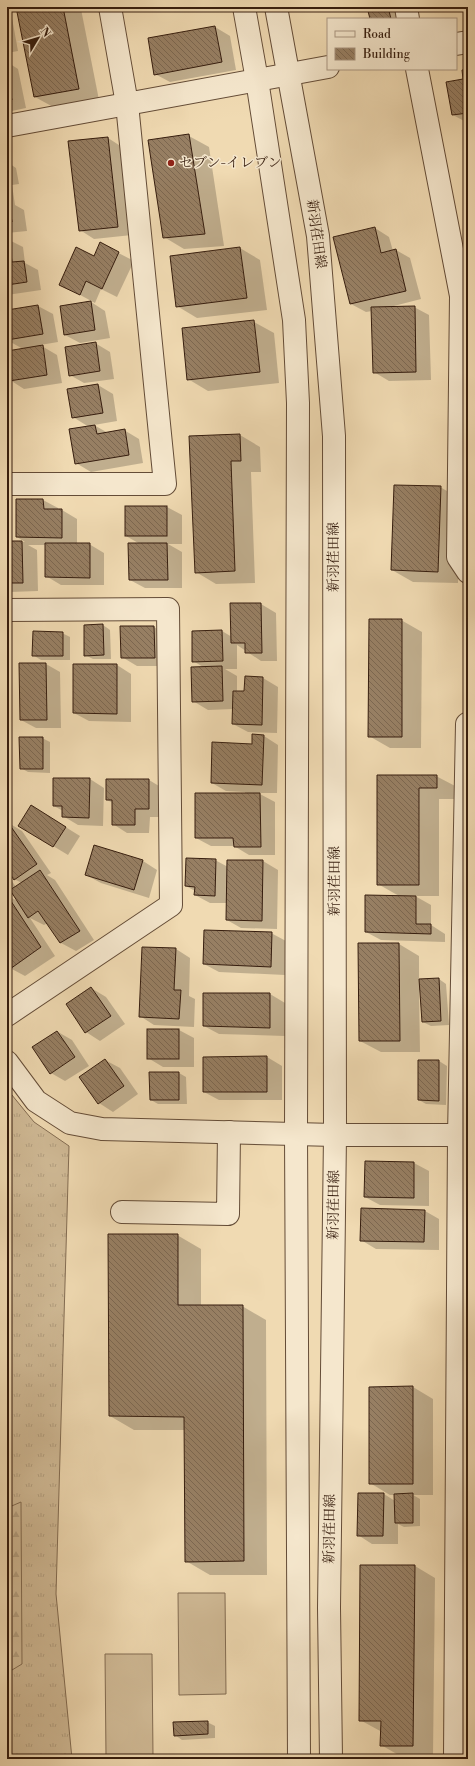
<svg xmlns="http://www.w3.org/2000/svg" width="475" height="1766" font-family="'Libre Bodoni','Noto Serif JP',serif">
  <defs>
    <pattern id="grass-tufts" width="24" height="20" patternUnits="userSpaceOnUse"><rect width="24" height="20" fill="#d0ba96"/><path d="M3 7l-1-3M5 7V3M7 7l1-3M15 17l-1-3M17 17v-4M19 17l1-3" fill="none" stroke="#b39f80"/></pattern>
    <pattern id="forest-firs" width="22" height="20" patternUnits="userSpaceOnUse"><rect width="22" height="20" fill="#d0ba96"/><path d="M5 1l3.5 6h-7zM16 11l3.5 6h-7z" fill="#b39f80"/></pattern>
    <pattern id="building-back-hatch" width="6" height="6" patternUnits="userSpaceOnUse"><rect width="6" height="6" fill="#977f63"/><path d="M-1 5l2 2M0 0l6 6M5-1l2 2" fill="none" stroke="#7c6750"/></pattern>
  </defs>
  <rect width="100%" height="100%" fill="#f0dab2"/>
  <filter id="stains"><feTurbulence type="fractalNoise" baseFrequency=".005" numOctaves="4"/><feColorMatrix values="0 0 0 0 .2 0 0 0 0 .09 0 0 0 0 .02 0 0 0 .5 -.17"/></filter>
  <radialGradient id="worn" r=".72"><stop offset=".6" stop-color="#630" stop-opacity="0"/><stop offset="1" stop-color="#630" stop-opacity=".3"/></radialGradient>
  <path fill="url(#grass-tufts)" stroke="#836c52" d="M7,1089L34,1122L69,1146L56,1594L72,1759H7Z"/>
  <path fill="url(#forest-firs)" stroke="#836c52" d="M21,1502L22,1664L7,1673V1508Z"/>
  <g fill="#d0ba96" stroke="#836c52">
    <path d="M178,1593H225L226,1694L179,1695Z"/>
    <path d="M105,1654H152L153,1756H106Z"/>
  </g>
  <g fill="#0003" fill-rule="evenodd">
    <path d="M7,7H10L18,51L7,53Z"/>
    <path d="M17,7H78L81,9L99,100L55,108L35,97Z"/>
    <path d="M160,7H189L168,11Z"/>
    <path d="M313,7H336L318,10Z"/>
    <path d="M368,7H406L408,19H371Z"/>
    <path d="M215,27L230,36L236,70L170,82L155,74Z"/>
    <path d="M7,62L18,69L26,108L7,112Z"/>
    <path d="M468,70V133L466,122L453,115Z"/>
    <path d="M189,136L209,147L224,246L184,249L164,237Z"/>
    <path d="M108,138L122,147L132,235L94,239L80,230Z"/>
    <path d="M7,162L16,168L19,184L12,185L15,205L24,210L27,231L7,233Z"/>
    <path d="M375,228L389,237L393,251L396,250L410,258L421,299L390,307H414L429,315L431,380L389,381L374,372L372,311L366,312L351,304Z"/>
    <path d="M7,239L23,247L25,263L38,270L41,290L7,295Z"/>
    <path d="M101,244L134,261L117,297L101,289L95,303L60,284L94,257Z"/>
    <path d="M240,248L260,260L267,310L197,318L177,306Z"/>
    <path d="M91,302L105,311L110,338L80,343L65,335Z"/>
    <path d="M38,306L53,314L58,342L40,345L57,355L62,383L24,389L10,380L7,352L23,349L7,340V311Z"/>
    <path d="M254,322L274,333L279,383L208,391L188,379Z"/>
    <path d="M95,343L110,352L114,379L84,383L70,375Z"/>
    <path d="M98,385L113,394L117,421L94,425L108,433L124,430L139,439L143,463L91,472L76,463L89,427L73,417Z"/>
    <path d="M240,435L260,447L261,472H251L255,583L216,584L196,572L190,437Z"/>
    <path d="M440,487L461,499L458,583L413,582L392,570Z"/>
    <path d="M17,500H43L58,508V510H62L77,519V544H89L104,553V585H61L46,576V545H28L37,550L38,591L10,592L7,590V542H25L17,537Z"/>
    <path d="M167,507L182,515V544H168L182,552V588H145L130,580L140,544L126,536Z"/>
    <path d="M231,604H261L276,613L277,661H261L237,645V669H225L237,676V692H245L263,678L278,687L277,733L248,732L233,724V709L208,710L193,701L205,668L193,661L222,631L232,637Z"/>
    <path d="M401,620L422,632L421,748H390L369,736Z"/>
    <path d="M103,625L110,630L111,659H93L85,655Z"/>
    <path d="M154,627L168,635L169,666H137L122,657Z"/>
    <path d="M62,633L70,637V660H41L33,655Z"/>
    <path d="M46,664L60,672L61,728H36L21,720Z"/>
    <path d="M117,665L131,674V722L89,721L74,713Z"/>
    <path d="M264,736L278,745L277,793H258L275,802V855H249L234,846H211L196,838L245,794V792L226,791L212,783Z"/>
    <path d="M42,738L50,742V773L28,772L21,768Z"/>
    <path d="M378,776H436L457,787V799H439V896H415L431,905V925L445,934V942L381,940L366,932L399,896L378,884Z"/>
    <path d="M90,779L104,788L103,826L78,825L63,816V811L54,806Z"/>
    <path d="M149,780L164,789L163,817H150L149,833H127L113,824V803L107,800Z"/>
    <path d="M46,815L80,836L68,855L20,826Z"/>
    <path d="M7,822L22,831L51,873L47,875L55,880L94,940L76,951L61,943L48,923L44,925L30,918L55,956L25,976L10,968L7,963V874L16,887L22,883L14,879L7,869ZM14,894L19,902L10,897Z"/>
    <path d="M215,860L228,867V861H263L278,870L277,929L241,928L227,920V903H210L195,895V891L186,886Z"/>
    <path d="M143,861L157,870L149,898L101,883L86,875Z"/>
    <path d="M271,933L286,941L285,975L219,972L204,964Z"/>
    <path d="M399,944L419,956V980L439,979L446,984L449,1025L431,1026L423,1022L421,990H419L420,1052H381L360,1041Z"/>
    <path d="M176,949L190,958L189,996L195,999L194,1027L154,1025L140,1016Z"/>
    <path d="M91,988L106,997L125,1024L100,1041L86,1032Z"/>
    <path d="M204,994H270L285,1003V1036L219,1034L204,1026Z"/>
    <path d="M179,1030L194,1038V1067H163L148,1058Z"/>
    <path d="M58,1032L72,1040L89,1066L65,1081L51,1073Z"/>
    <path d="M267,1057L282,1066V1100H219L204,1092Z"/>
    <path d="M105,1060L120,1068L138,1094L113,1112L99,1103Z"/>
    <path d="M439,1061L447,1066L446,1105L426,1104L419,1100Z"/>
    <path d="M179,1073L186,1077L187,1104H158L151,1100Z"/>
    <path d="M366,1162L414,1163L429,1171V1206L380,1205L365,1197Z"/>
    <path d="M425,1211L439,1219V1250L376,1249L361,1240Z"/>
    <path d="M177,1235L201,1249V1306H242L266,1320L267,1575H210L186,1561L185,1430H134L110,1416Z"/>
    <path d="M413,1387L433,1399V1495H413L420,1499V1526L404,1527L398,1524V1544H372L358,1535L384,1494L395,1501V1495H390L370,1483Z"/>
    <path d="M415,1566L435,1578L433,1757H402L381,1745L382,1732L360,1720Z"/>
    <path d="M207,1722L215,1726V1738L182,1740L175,1735Z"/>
  </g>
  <g fill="url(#building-back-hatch)" stroke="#361d0e">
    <path d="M16,7H63L79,89L34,97Z"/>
    <path d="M367,7H388L391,19H370Z"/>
    <path d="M215,26L222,62L154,75L148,38Z"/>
    <path d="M468,69V113L452,115L446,82L463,79L462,70Z"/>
    <path d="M7,77L12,100L7,101Z"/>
    <path d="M468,121V138L465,122Z"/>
    <path d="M189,134L205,234L163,238L148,140Z"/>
    <path d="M108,137L118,227L79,231L68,141Z"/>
    <path d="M7,201H9L12,222L7,223Z"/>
    <path d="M375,227L381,253L396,249L406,291L350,304L333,237Z"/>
    <path d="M7,238H9L12,262L24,261L27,282L7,285Z"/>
    <path d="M100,242L119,252L102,289L86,281L80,295L59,285L76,247L94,256Z"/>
    <path d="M240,247L247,298L176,307L170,256Z"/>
    <path d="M91,301L95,330L64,335L60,306Z"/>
    <path d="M38,305L43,334L7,340V310Z"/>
    <path d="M415,306L416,372L373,373L371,307Z"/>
    <path d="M254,320L260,372L187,380L182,328Z"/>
    <path d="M96,342L100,371L69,376L65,347Z"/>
    <path d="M43,345L47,375L9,381L7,351Z"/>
    <path d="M98,384L103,413L72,418L67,389Z"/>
    <path d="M95,425L97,434L125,429L129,455L75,464L69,429Z"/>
    <path d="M240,434L241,461H231L235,571L195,573L189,436Z"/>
    <path d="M394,485L441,486L438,572L391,570Z"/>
    <path d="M16,499H43L44,509H62V538L16,537Z"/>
    <rect x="125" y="506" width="42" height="30"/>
    <path d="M7,541H22L23,583H7Z"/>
    <path d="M45,543H90V578L45,577Z"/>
    <path d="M128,543H167L168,580H129Z"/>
    <path d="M230,603H261L262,653H245V643H231Z"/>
    <path d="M369,619H402V737H368Z"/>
    <path d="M103,624L104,655L84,656V625Z"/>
    <path d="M120,626H154L155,658H121Z"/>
    <path d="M222,630L223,661L192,662V631Z"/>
    <path d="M33,631L63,632V656H32Z"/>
    <path d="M19,663H46L47,720H20Z"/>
    <path d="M73,664H117V714L73,713Z"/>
    <path d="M222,666L223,701L192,702L191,667Z"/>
    <path d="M245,676L263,677L262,725L232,724L233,691H244Z"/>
    <path d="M252,734L264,735L262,785L211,783L212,742L252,744Z"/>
    <path d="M19,737H43V769H20Z"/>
    <path d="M377,775H437V788H419V885H377Z"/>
    <path d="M53,778H90L89,818L62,817V806H53Z"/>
    <path d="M106,779H149V809H135V825H112V800H106Z"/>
    <path d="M195,793H260L261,847H234L233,838H195Z"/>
    <path d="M31,805L66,827L53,847L18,826Z"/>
    <path d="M7,821L37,864L14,880L7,870Z"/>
    <path d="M94,845L143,860L134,890L85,875Z"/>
    <path d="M186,858L216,859L215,896L194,895L195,887L185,886Z"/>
    <path d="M227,860H263L262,921L226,920Z"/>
    <path d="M40,870L80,931L60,943L38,911L28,918L10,890Z"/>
    <path d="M7,895L41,947L10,969L7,965Z"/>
    <path d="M365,895L416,896V924H431V934L365,932Z"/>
    <path d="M204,930L272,932L271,967L203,964Z"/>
    <path d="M358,943H399L400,1041H359Z"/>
    <path d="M142,947L176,948L174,990H181L179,1019L139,1017Z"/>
    <path d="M439,978L441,1021L422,1022L419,979Z"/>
    <path d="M91,987L111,1016L85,1033L66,1004Z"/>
    <path d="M203,993H270V1028L203,1026Z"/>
    <rect x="147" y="1029" width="32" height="30"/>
    <path d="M57,1031L75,1057L50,1074L32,1047Z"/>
    <path d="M267,1056V1092H203V1057Z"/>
    <path d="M105,1059L124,1086L98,1104L79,1077Z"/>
    <path d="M418,1060H439V1101L418,1100Z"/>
    <path d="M149,1072H179V1100H150Z"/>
    <path d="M365,1161L414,1162V1198L364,1197Z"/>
    <path d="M361,1208L425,1210L424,1242L360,1241Z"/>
    <path d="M108,1234H178V1305H243L244,1561L185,1562L184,1417L109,1416Z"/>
    <path d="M413,1386V1484H369V1387Z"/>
    <path d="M358,1493H384L383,1536H357Z"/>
    <path d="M413,1493V1523H395L394,1494Z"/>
    <path d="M360,1565H415L413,1746H380L381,1721H359Z"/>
    <path d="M208,1721V1734L174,1736L173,1722Z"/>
  </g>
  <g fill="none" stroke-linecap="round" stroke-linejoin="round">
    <defs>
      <g id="minor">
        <path d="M244,7L257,80L294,320L298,403L296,1134L299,1759"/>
        <path d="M276,7L318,236L334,436L335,1135L329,1608L331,1759"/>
        <path d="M406,7L408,19"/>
        <path d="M456,44L468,42"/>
        <path d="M417,69L461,296L458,557L468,572"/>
        <path d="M7,126L328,67"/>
        <path d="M7,484H165L127,104L110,7"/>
        <path d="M7,610L168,609L171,905L7,1015"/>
        <path d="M7,1062L36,1101L70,1123L102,1129L335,1135H468"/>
        <path d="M122,1212L228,1214L229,1132"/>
        <path d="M455,1759L459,1135L467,724H468"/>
      </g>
    </defs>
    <use href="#minor" stroke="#644c37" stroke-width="24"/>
    <use href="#minor" stroke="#f5e7cd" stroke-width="22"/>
  </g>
  <circle fill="#8f2418" stroke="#f5e7cd" stroke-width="1.5" cx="171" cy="163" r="4"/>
  <g text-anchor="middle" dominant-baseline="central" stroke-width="3" stroke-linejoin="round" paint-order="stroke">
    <g font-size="14" fill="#361d0e" stroke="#f5e7cd" text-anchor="start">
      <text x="179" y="163">セブン-イレブン</text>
    </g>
    <g font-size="14" fill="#361d0e" stroke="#f5e7cd">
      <text transform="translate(316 234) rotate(82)">新羽荏田線</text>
      <text transform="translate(334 557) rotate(-90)">新羽荏田線</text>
      <text transform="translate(335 881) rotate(-90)">新羽荏田線</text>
      <text transform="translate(334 1205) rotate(-89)">新羽荏田線</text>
      <text transform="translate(330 1529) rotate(-89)">新羽荏田線</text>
    </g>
  </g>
  <rect width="475" height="1766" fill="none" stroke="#f0dab2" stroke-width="24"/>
  <rect x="8" y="8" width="459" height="1750" fill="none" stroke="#361d0e" stroke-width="2"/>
  <rect x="12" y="12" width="451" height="1742" fill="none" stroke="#361d0e"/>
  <rect x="327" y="18" width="130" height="52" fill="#f5e7cd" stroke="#a99681"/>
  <rect x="335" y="31" width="20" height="6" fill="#f5e7cd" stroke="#a99681"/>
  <text x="363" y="38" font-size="12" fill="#361d0e">Road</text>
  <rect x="335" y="48" width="20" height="12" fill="url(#building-back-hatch)" stroke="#a99681"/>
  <text x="363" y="58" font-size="12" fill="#361d0e">Building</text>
  <g transform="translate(38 38) rotate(52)" stroke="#f5e7cd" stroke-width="3" paint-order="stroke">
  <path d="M0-3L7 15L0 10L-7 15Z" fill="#361d0e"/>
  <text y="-6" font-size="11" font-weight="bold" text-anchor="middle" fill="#361d0e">N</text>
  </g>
  <rect width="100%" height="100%" filter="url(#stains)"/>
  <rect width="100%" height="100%" fill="url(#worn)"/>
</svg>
